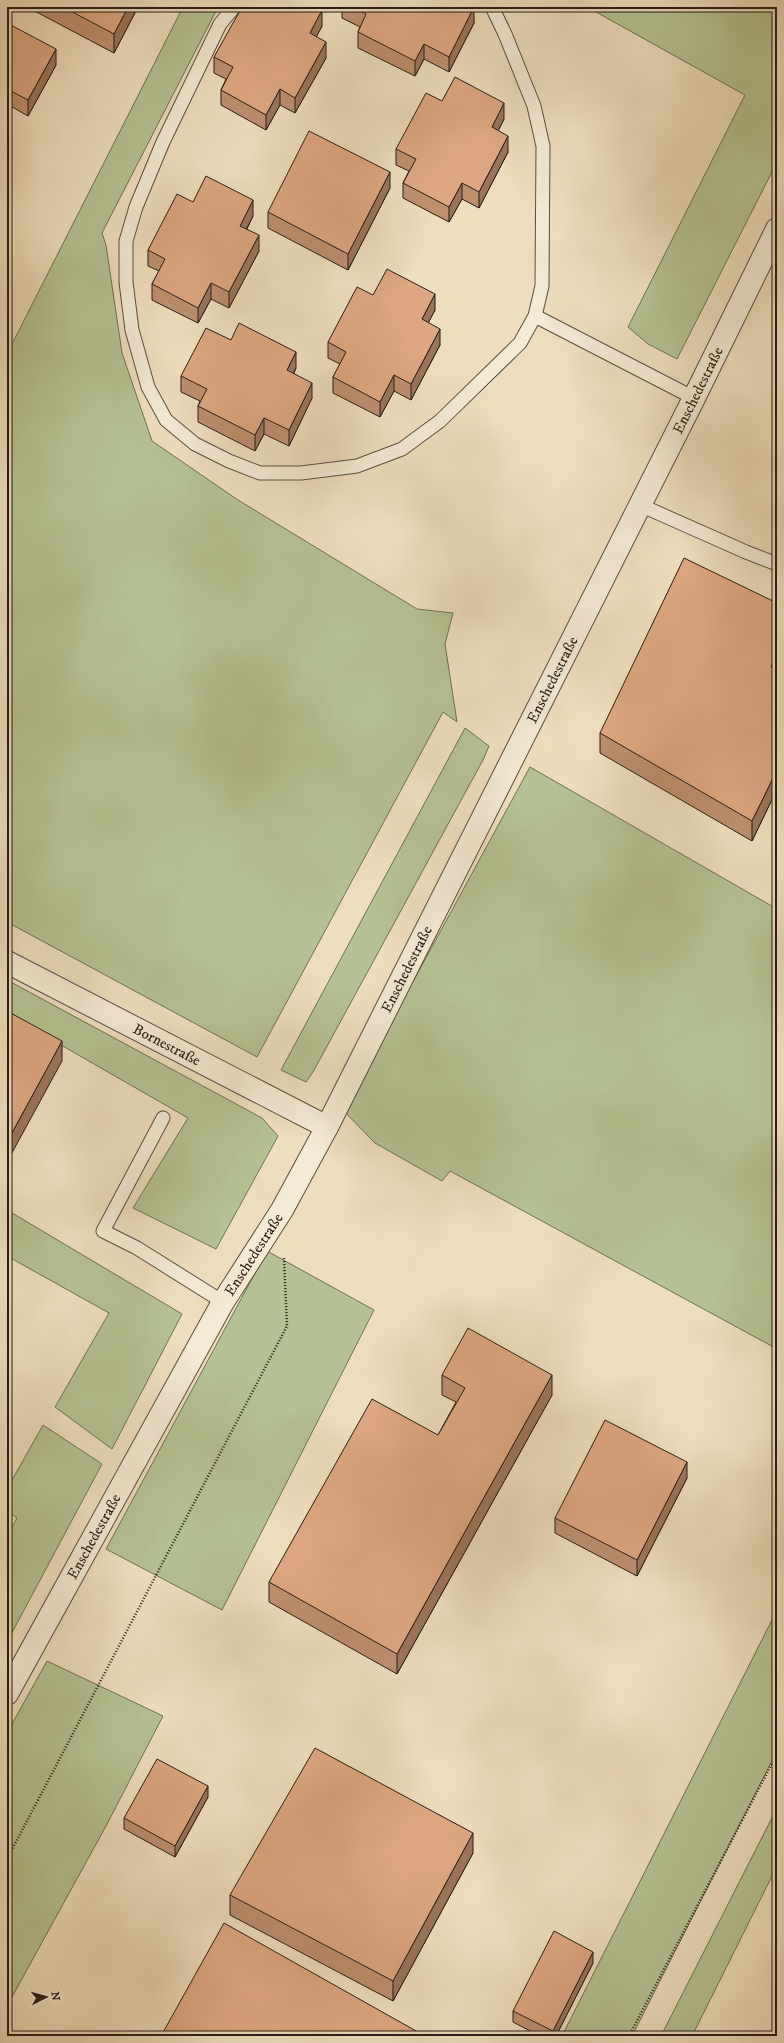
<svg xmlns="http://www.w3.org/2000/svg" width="784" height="2043" font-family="'IM FELL DW Pica',serif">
  <rect width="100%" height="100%" fill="#efdebd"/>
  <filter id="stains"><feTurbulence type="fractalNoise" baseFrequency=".005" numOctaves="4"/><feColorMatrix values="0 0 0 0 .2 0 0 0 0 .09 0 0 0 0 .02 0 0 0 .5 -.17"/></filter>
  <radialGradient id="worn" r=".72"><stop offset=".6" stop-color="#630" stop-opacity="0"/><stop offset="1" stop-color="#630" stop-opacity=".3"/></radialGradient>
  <g fill="#b6c293" stroke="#6e7054">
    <path d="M183,7H218L102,233L106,245L122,353L152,441L238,500L417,609L453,613L445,644L457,722L443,712L257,1057L7,922V354Z"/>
    <path d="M587,7H777V162L677,359L648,344L628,327L745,95Z"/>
    <path d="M465,728L489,746L483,760L313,1072L306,1082L281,1070Z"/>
    <path d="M530,767L777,909V1349L450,1171L442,1181L375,1143L343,1110Z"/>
    <path d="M7,980L262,1118L278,1136L216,1249L133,1208L188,1118L7,1014Z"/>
    <path d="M7,1210L182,1314L112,1449L55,1407L109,1313L7,1256Z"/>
    <path d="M267,1251L374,1310L222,1610L106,1549Z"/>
    <path d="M43,1425L102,1464L7,1642V1536L17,1518L7,1511V1489Z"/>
    <path d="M777,1610V1751L632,2036H562Z"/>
    <path d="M47,1661L163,1716L106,1826L7,2006V1733Z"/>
    <path d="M777,1808V1866L692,2036H661Z"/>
  </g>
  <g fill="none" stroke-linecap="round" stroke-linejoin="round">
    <defs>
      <g id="service">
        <path d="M234,7L220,24L163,142L136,207L126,241V282L132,330L148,387L166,420L195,444L229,461L260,473H301L357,466L402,449L440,421L520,343L535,316L542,286L543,146L534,106L505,34L492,7"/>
        <path d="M535,316L694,398"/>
        <path d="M640,505L746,552L777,564"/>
        <path d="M163,1118L103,1231L137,1248L223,1302"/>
      </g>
      <g id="minor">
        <path id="s1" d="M7,962L327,1127"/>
        <path id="s2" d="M7,1694L223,1302L282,1210L327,1127L694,398L777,229"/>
      </g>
    </defs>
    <use href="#service" stroke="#594d3f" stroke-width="15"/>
    <use href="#minor" stroke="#594d3f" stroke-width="24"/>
    <g stroke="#271d15" stroke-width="2.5" stroke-dasharray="1 2" stroke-linecap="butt">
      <path d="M7,1859L287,1326L284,1258"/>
      <path d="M629,2036L777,1754"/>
    </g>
    <use href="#service" stroke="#f5ead4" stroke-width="13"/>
    <use href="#minor" stroke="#f5ead4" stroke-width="22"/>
  </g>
  <g fill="#bd9070" stroke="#271d15">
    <path d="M27,7H138L114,53Z"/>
    <path d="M342,7H473L474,23L449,72L424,59L415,76L358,48V32L360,27L342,18Z"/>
    <path d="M260,9L322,26L316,37L326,58L295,113L280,105L266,130L221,105V90L226,79L214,73V57Z"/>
    <path d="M7,23L56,65L28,116L7,104Z"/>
    <path d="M442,101L504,119L498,131L508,152L479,208L462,199L449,222L403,198V183L409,171L396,165V149Z"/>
    <path d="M390,188L348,270L268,228V212Z"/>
    <path d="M193,202L253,216L247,229L259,251L229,308L211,299L198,323L152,300V284L159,271L148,266V250Z"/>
    <path d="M373,295L435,310L428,323L440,345L411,400L394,391L380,417L333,393V377L340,364L328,358V342Z"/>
    <path d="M231,340L296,368L294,373L312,398L289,446L264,434L255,451L198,422V406L200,401L181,392V376Z"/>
    <path d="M777,603V789L752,841L600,753V733Z"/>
    <path d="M442,1375L552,1395L397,1674L269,1602V1582L438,1435L456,1402L442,1395Z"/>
    <path d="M687,1478L637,1576L555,1533V1518Z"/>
    <path d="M208,1797L175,1857L124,1829V1818Z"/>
    <path d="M473,1853L393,2001L230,1915V1895Z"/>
    <path d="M593,1963L556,2036H540L513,2022V2011Z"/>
  </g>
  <g fill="#9a755b" stroke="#271d15">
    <path d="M128,7H138L114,53V34Z"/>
    <path d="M474,7V23L449,72V57Z"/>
    <path d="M322,10V26L310,49V33Z"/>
    <path d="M326,42V58L295,113V98Z"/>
    <path d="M424,44V59L415,76V61Z"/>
    <path d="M56,49V65L28,116V100Z"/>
    <path d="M280,89V105L266,130V115Z"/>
    <path d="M504,103V119L492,143V127Z"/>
    <path d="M508,136V152L479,208V192Z"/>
    <path d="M390,172V188L348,270V254Z"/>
    <path d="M462,183V199L449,222V207Z"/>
    <path d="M253,200V216L240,241V226Z"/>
    <path d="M259,235V251L229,308V292Z"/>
    <path d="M211,283V299L198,323V308Z"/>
    <path d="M435,294V310L422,335V319Z"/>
    <path d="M440,329V345L411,400V384Z"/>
    <path d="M296,352V368L287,385V370Z"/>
    <path d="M394,375V391L380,417V402Z"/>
    <path d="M312,383V398L289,446V430Z"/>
    <path d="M264,418V434L255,451V435Z"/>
    <path d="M777,654V674L771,667Z"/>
    <path d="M777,770V789L752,841V821Z"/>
    <path d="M62,1041V1061L7,1162V1142Z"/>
    <path d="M552,1375V1395L397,1674V1654Z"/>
    <path d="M687,1462V1478L637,1576V1560Z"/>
    <path d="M208,1786V1797L175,1857V1846Z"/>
    <path d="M473,1833V1853L393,2001V1981Z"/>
    <path d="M593,1952V1963L556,2036H553V2031Z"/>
  </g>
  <g fill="#dca782" stroke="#271d15">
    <path d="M63,7H128L114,34Z"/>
    <path d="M242,7H257L260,9L261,7H317L322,10L310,33L326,42L295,98L280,89L266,115L221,90L233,67L214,57Z"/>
    <path d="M352,7H474L449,57L424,44L415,61L358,32L366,14Z"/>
    <path d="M7,23L56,49L28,100L7,89Z"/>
    <path d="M455,77L504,103L492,127L508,136L479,192L462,183L449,207L403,183L416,159L396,149L426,93L442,101Z"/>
    <path d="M309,131L390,172L348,254L268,212Z"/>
    <path d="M206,176L253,200L240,226L259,235L229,292L211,283L198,308L152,284L165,259L148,250L177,194L193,202Z"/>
    <path d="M387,269L435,294L422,319L440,329L411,384L394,375L380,402L333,377L346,352L328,342L357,287L373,295Z"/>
    <path d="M239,323L296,352L287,370L312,383L289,430L264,418L255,435L198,406L207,389L181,376L206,328L231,340Z"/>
    <path d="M684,558L777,603V654L771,667L777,670V770L752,821L600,733Z"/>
    <path d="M7,1011L62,1041L7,1142Z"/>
    <path d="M468,1328L552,1375L397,1654L269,1582L372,1399L438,1435L465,1388L442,1375Z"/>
    <path d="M605,1420L687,1462L637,1560L555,1518Z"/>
    <path d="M315,1748L473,1833L393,1981L230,1895Z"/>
    <path d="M157,1759L208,1786L175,1846L124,1818Z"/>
    <path d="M224,1923L425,2036H161Z"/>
    <path d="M554,1931L593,1952L553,2031L513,2011Z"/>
  </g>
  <g text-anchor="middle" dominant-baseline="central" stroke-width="3" stroke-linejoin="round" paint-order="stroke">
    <g font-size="15" fill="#271d15" stroke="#f5ead4">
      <text stroke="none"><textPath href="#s2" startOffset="1476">Enschedestraße</textPath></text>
      <text stroke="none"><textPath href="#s2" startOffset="1152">Enschedestraße</textPath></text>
      <text stroke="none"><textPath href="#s2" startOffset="828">Enschedestraße</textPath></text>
      <text stroke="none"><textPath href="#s1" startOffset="180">Bornestraße</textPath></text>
      <text stroke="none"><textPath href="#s2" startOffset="504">Enschedestraße</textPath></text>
      <text stroke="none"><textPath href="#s2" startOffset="180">Enschedestraße</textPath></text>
    </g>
  </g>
  <rect width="784" height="2043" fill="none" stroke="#efdebd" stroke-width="24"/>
  <rect x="8" y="8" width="768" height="2027" fill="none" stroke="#271d15" stroke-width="2"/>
  <rect x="12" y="12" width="760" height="2019" fill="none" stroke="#271d15"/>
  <g transform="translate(46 1997) rotate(84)" stroke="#f5ead4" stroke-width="3" paint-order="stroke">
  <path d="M0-3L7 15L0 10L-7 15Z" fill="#271d15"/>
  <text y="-6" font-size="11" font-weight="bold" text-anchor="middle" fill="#271d15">N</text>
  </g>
  <rect width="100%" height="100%" filter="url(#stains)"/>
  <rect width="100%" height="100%" fill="url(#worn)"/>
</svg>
